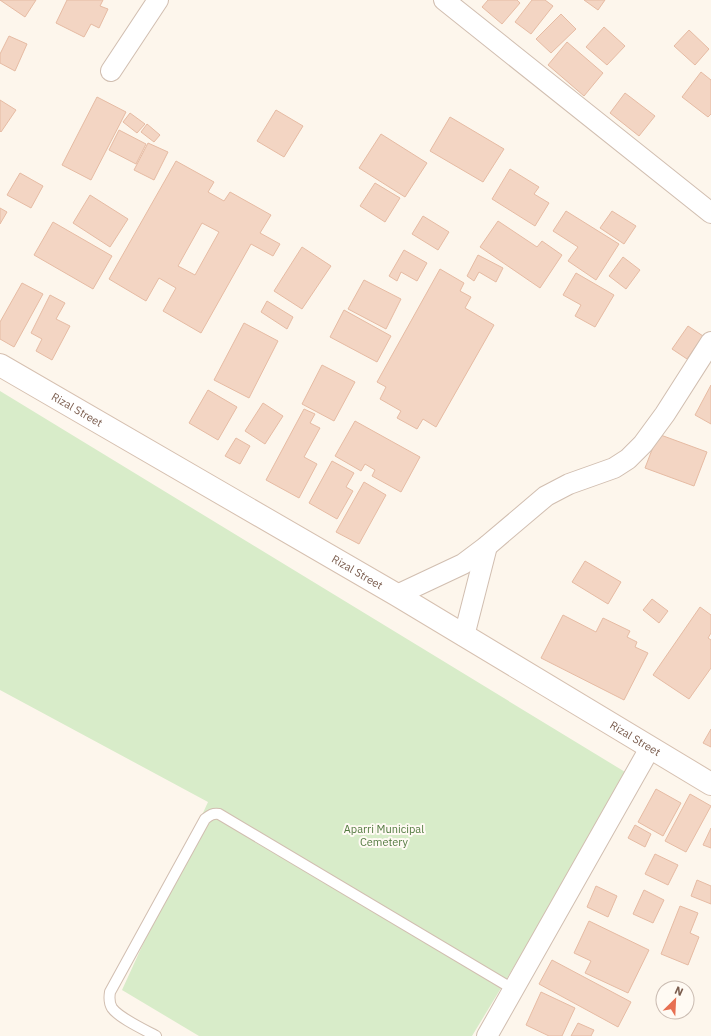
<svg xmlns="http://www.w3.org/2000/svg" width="711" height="1036" font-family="'IBM Plex Sans',sans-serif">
  <rect width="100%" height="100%" fill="#fdf6ec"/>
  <path fill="#d8ecc9" d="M0,391L630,775L472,1036H199L122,990L208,802L0,690Z"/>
  <g fill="#f3d5c3" stroke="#e6bba3" fill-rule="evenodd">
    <path d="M0,0H36L25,17Z"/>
    <path d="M67,0H103L100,6L108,9L99,28L91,24L84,37L56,23Z"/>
    <path d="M488,0H517L520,3L502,24L482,7Z"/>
    <path d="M532,0H545L553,6L531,34L515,22Z"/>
    <path d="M584,0H605L598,10Z"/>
    <path d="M561,14L576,29L551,53L536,39Z"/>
    <path d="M604,27L625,46L607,65L586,47Z"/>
    <path d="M689,30L709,49L695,65L674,46Z"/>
    <path d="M9,36L27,44L15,71L0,63V54Z"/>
    <path d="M567,42L603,73L584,96L548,65Z"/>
    <path d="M701,72L711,80V114L708,117L682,97Z"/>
    <path d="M625,93L655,116L639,136L610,113Z"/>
    <path d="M97,97L126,112L91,180L62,165Z"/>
    <path d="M0,100L16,110L1,132L0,131Z"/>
    <path d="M276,110L303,126L284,157L257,141Z"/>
    <path d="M130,113L145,124L137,133L123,122Z"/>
    <path d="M450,117L504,149L483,182L430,151Z"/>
    <path d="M147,124L160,135L154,142L141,132Z"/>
    <path d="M119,130L146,144L136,164L109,150Z"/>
    <path d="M381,134L427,163L405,197L359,168Z"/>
    <path d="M148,143L168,152L154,180L134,170Z"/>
    <path d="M176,161L214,182L208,192L224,201L230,192L271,215L260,233L280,244L273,256L251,244L201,333L163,311L176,288L159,278L146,301L109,279ZM202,223L219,232L195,275L178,266Z"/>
    <path d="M510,169L539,187L534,194L549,203L535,226L492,199Z"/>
    <path d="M20,173L43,186L31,208L7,195Z"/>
    <path d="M375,183L400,198L385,222L360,206Z"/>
    <path d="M90,195L128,219L110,247L73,223Z"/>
    <path d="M0,208L7,212L0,224Z"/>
    <path d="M566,211L619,244L596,280L568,261L578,247L553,231Z"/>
    <path d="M612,211L636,226L624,244L600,228Z"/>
    <path d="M423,216L449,232L438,250L412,234Z"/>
    <path d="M498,221L537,247L542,241L562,255L540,288L480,247Z"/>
    <path d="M53,222L112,256L93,289L34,255Z"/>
    <path d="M302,247L331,266L302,309L274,291Z"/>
    <path d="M404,250L427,263L417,281L401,272L397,281L389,276Z"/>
    <path d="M478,255L503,268L496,282L479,272L474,281L467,276Z"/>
    <path d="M623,257L640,270L626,289L609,276Z"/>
    <path d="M440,269L464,283L460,291L471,297L465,308L494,325L436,427L423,419L417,429L397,418L401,411L380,399L386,387L377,382Z"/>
    <path d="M576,273L614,295L595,327L575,316L581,305L563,295Z"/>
    <path d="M364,280L401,299L386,329L348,309Z"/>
    <path d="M22,283L43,294L14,347L0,339V322Z"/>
    <path d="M50,295L65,303L56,319L70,326L52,360L36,351L42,339L31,333Z"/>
    <path d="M267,301L293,317L287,329L261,312Z"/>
    <path d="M344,310L391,336L377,362L330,337Z"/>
    <path d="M244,323L278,341L249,398L214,380Z"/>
    <path d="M688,326L703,336L687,359L672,349Z"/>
    <path d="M322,365L355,382L334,421L302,404Z"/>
    <path d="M711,385V424L695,415Z"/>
    <path d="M208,390L237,407L218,440L189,423Z"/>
    <path d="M263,403L283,416L265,444L245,431Z"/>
    <path d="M304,409L315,414L310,423L320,428L304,457L317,464L299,498L266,480Z"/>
    <path d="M355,421L420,457L401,492L372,476L375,470L365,464L361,471L335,456Z"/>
    <path d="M658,434L707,452L694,486L645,468Z"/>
    <path d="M236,438L250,446L240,464L225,456Z"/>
    <path d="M332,461L354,473L346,487L353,491L337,519L309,503Z"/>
    <path d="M364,482L386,495L359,544L336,532Z"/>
    <path d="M585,561L621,582L608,604L572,582Z"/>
    <path d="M652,599L668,611L659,623L643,610Z"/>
    <path d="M700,607L711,615V633L708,638L711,640V668L689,699L653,675Z"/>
    <path d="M563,615L596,632L603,618L630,631L627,637L637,642L635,647L648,653L624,700L541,658Z"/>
    <path d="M711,729V747L703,743Z"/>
    <path d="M656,789L681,803L663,836L638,822Z"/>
    <path d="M690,794L711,806L686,852L665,841Z"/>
    <path d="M635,825L651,834L645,847L628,838Z"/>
    <path d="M711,828V848L703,845Z"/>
    <path d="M655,854L678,865L668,885L645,874Z"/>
    <path d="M697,880L711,886V904L691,896Z"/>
    <path d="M596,886L617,896L608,917L587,907Z"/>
    <path d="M644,890L664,900L653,923L633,914Z"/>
    <path d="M680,906L698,913L690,933L699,937L688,965L661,954Z"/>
    <path d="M589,921L649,950L628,993L585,973L591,961L574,953Z"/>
    <path d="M552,960L631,1002L618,1027L539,984Z"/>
    <path d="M541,992L575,1008L562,1036H549L526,1025Z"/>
    <path d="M578,1023L594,1030L591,1036H571Z"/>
  </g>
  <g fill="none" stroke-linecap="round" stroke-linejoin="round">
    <defs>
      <path id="lane" d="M156,1036C145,1030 119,1018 112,1008C109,1003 109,998 110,992L205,819C210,815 213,813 219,814L513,989"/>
      <g id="street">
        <path d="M444,0L711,213"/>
        <path d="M111,71L158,0"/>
        <path d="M397,595L463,564L487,546L546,496L569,484L614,468L628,459L643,444L665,414L711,342"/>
        <path d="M464,636L487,546"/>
        <path d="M487,1036L650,748"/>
      </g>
      <g id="secondary">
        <path id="s1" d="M0,365L397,595L711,784"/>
      </g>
    </defs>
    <use href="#lane" stroke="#d1beb0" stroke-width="12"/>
    <use href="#street" stroke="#d1beb0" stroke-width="22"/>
    <use href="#secondary" stroke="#d6c0b0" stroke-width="24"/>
    <use href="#lane" stroke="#fff" stroke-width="10"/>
    <use href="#street" stroke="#fff" stroke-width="20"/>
    <use href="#secondary" stroke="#fff" stroke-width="22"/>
  </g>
  <g text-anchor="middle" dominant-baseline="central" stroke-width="4" stroke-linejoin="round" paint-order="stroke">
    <g font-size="11" fill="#7a5c4d" stroke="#fffaf3">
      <text stroke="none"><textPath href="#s1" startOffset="89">Rizal Street</textPath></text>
      <text stroke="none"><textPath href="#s1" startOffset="413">Rizal Street</textPath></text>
      <text stroke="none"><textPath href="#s1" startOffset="737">Rizal Street</textPath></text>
    </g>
    <g font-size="11" fill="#537a41" stroke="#fffaf3">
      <text x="384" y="829">Aparri Municipal<tspan x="384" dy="13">Cemetery</tspan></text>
    </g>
  </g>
  <g transform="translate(675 1000) rotate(24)"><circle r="19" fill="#fffaf3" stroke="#cabbb1"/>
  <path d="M0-3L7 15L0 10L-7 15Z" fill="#e76f51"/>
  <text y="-6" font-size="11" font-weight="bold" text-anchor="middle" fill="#7a5c4d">N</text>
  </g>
</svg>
